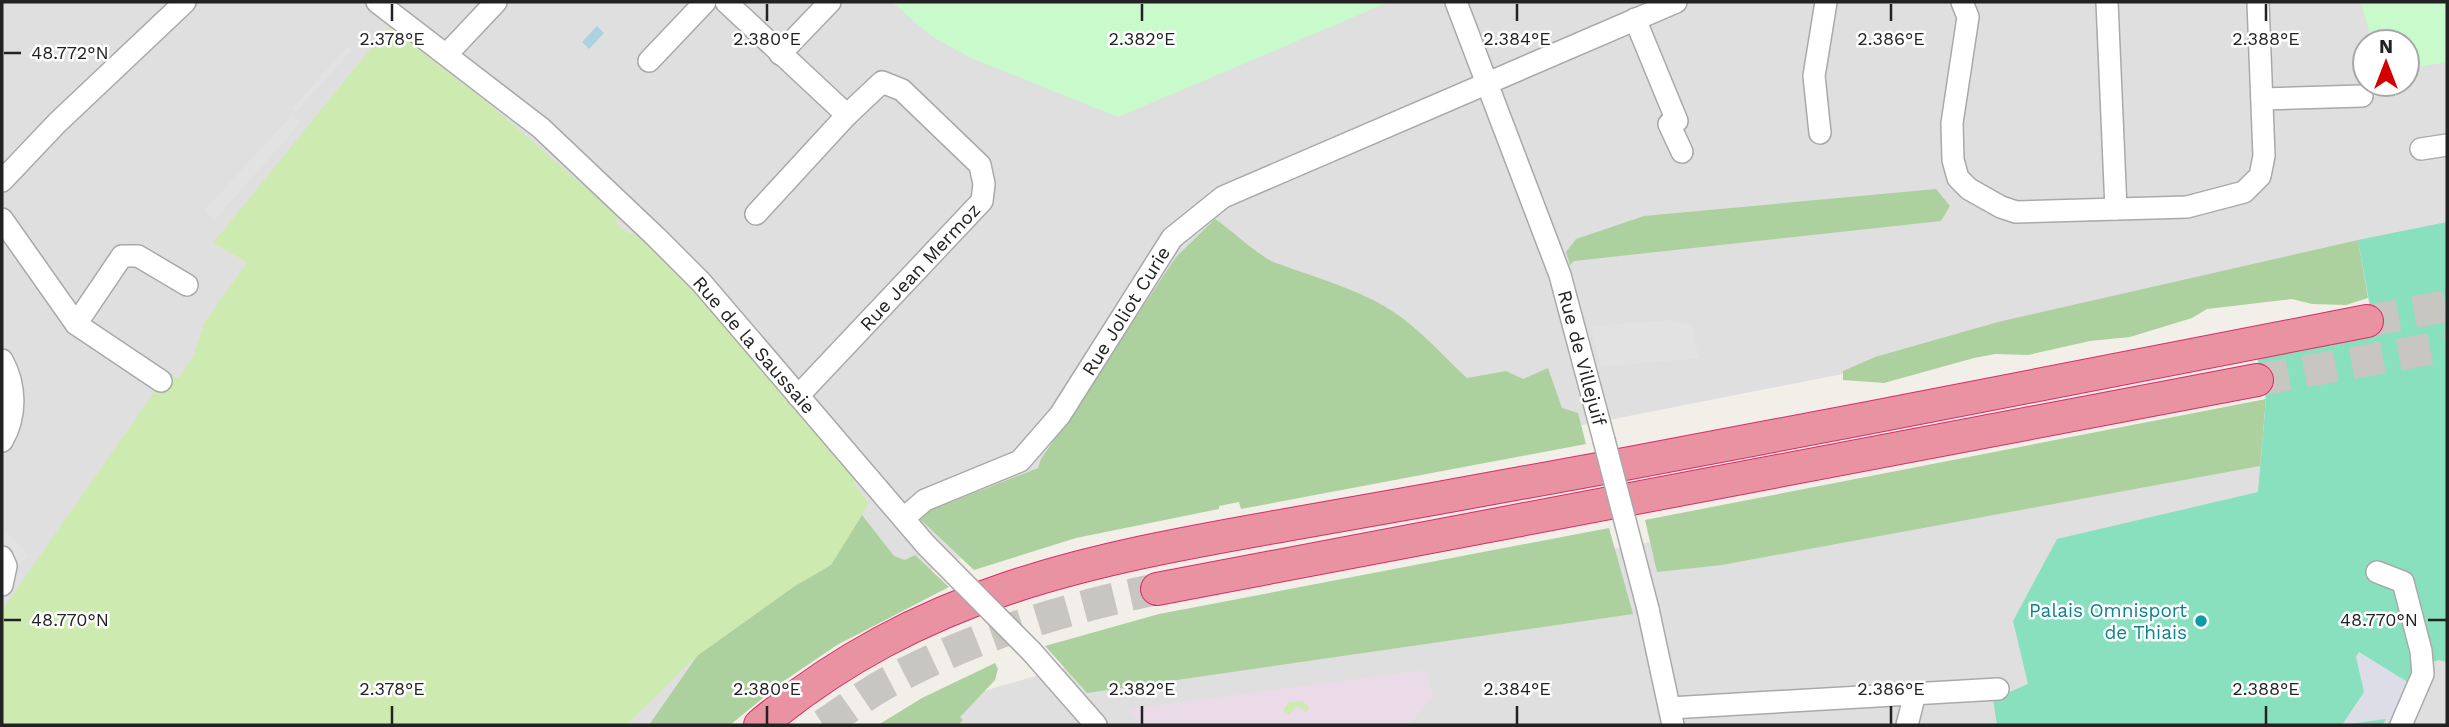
<svg xmlns="http://www.w3.org/2000/svg" width="2449" height="727" font-family="'Work Sans',sans-serif">
  <rect width="100%" height="100%" fill="#f2efe9"/>
  <path fill="#e0dfdf" fill-rule="evenodd" d="M2,2H2447V725H902L933,706L1131,648L1529,564L2389,407L2363,272L1578,426L962,558L841,608L709,725H2ZM2365,42H2407V84H2365Z"/>
  <path fill="#ebdbe8" d="M1427,670L1430,690L1434,696L1408,725H1141L1128,709Z"/>
  <g fill="#cdebb0">
    <path d="M388,27L485,100L618,216L616,224L626,232L648,238L707,307L751,350L855,480L853,483L869,503L831,565L795,586L697,656L626,725H2V610L159,385L163,388L173,375L179,378L194,355L204,323L247,262L213,243Z"/>
    <path d="M1302,701L1309,707L1307,713L1297,706L1289,715L1283,710L1289,702Z"/>
  </g>
  <g fill="#add19e">
    <path d="M1936,189L1950,206L1941,221L1574,261L1570,265L1566,252L1576,239L1644,216Z"/>
    <path d="M1215,219C1233,231 1258,256 1276,263C1314,277 1362,290 1395,313C1421,330 1444,357 1467,378L1506,371L1523,379L1548,368L1562,408L1578,413L1586,444L1241,509L1239,502L1219,506V509L1076,538L974,570L920,519L921,514L1038,468L1041,459L1176,257Z"/>
    <path d="M2358,240L2368,298L2346,305L2312,304L2292,299L2207,309L2192,318L2130,337L2090,341L2028,355L1995,354L1974,358L1884,383L1843,380V371L1875,357L1998,322Z"/>
    <path d="M2266,399L2260,466L1722,565L1657,572L1645,520Z"/>
    <path d="M862,515L894,556L905,560L915,555L949,587L837,645L784,681L730,725H649L697,656L795,586L831,565Z"/>
    <path d="M1609,528L1633,614L1087,693L1045,646L1159,614Z"/>
    <path d="M995,663L998,669L995,680L960,717L963,720L958,725H878L922,698Z"/>
  </g>
  <g fill="#c8facc">
    <path d="M892,2H1389L1118,117L971,58L931,36Z"/>
    <path d="M2361,2H2447V62L2407,69V42H2372Z"/>
  </g>
  <path fill="#88e0be" d="M2447,222V662L2439,660L2418,667L2395,725H1997L1993,699L2028,684L2013,621L2057,539L2258,492L2266,399L2255,347L2374,328L2358,240Z"/>
  <g fill="#e2e2e2">
    <path d="M348,46L352,50L295,113L291,109Z"/>
    <path d="M292,115L301,122L214,220L204,211Z"/>
    <path d="M1672,320L1691,325L1700,358L1601,367L1591,326Z"/>
    <path d="M2,527L29,556L18,566L2,548Z"/>
  </g>
  <path fill="#dddde8" d="M2359,652L2414,686L2395,725H2383L2386,719L2342,725L2364,692L2356,657Z"/>
  <path fill="#aad3df" d="M597,26L604,33L589,49L582,42Z"/>
  <g fill="none" stroke-linecap="round" stroke-linejoin="round">
    <g stroke="#c8c6c1" stroke-width="32" stroke-dasharray="32 16" stroke-linecap="butt">
      <path d="M2367,321L2447,306"/>
      <path d="M2257,380L2447,346"/>
      <path d="M823,725C845,711 867,693 890,681C974,636 1063,609 1157,589"/>
    </g>
    <defs>
      <g id="minor">
        <path d="M377,2L541,128L656,237L701,282L926,545"/>
        <path d="M726,2L847,115L882,82L902,90L980,165L984,184L982,201L798,396"/>
        <path d="M1456,2L1560,275L1604,440"/>
        <path d="M1962,2L1968,17L1952,123L1953,160L1958,178L1969,189L2001,207L2016,212L2187,207L2244,192L2260,176L2264,156L2258,2"/>
        <path d="M2107,2L2116,209"/>
        <path d="M1635,19L1677,121L1669,124L1682,152"/>
        <path d="M447,54L496,2"/>
        <path d="M780,54L830,2"/>
        <path d="M649,61L705,2"/>
        <path d="M2262,99L2362,96"/>
        <path d="M1820,133L1814,76L1826,2"/>
        <path d="M2421,149L2447,145"/>
        <path d="M2,181L57,123L185,2"/>
        <path d="M756,214L847,115"/>
        <path d="M2,219L76,324L161,381"/>
        <path d="M76,324L122,256H138L187,285"/>
        <path d="M2,360C16,385 17,416 2,441"/>
        <path d="M904,518L925,500L1020,461L1060,415L1172,238L1223,197L1676,2"/>
        <path d="M2,557L6,566L2,585"/>
        <path d="M2377,572L2403,582L2421,651L2423,674L2401,725"/>
        <path d="M1648,609L1673,725"/>
        <path d="M1032,652L1096,725"/>
        <path d="M1670,708L1998,689"/>
        <path d="M1907,725L1915,694"/>
      </g>
      <g id="highway">
        <path d="M1157,589L2257,380"/>
        <path d="M760,725C921,591 1087,560 1286,525C1394,506 1501,487 1609,467C1862,420 2114,370 2367,321"/>
      </g>
    </defs>
    <use href="#minor" stroke="#a9a9a9" stroke-width="24"/>
    <use href="#highway" stroke="#dc2a67" stroke-width="34"/>
    <use href="#minor" stroke="#fff" stroke-width="21"/>
    <use href="#highway" stroke="#e892a2" stroke-width="32"/>
    <defs>
      <g id="minor-bridge">
        <path d="M1604,440L1648,609"/>
        <path d="M926,545L1032,652"/>
      </g>
    </defs>
    <use href="#minor-bridge" stroke="#a9a9a9" stroke-width="24" stroke-linecap="butt"/>
    <use href="#minor-bridge" stroke="#fff" stroke-width="21"/>
  </g>
  <path fill="none" stroke="#222" stroke-width="2.5" d="M392,4V21M767,4V21M1142,4V21M1517,4V21M1891,4V21M2266,4V21M4,53H21M4,620H21M2428,620H2446M392,706V724M767,706V724M1142,706V724M1517,706V724M1891,706V724M2266,706V724"/>
  <circle fill="#0f9aa8" stroke="#fff" stroke-width="2.5" cx="2201" cy="621" r="7"/>
  <g text-anchor="middle" dominant-baseline="central" stroke-width="5" stroke-linejoin="round" paint-order="stroke">
    <g font-size="19" fill="#222" stroke="#fff">
      <text transform="translate(920 267) rotate(-47)">Rue Jean Mermoz</text>
      <text transform="translate(1126 311) rotate(-58)">Rue Joliot Curie</text>
      <text transform="translate(754 345) rotate(49)">Rue de la Saussaie</text>
      <text transform="translate(1582 358) rotate(75)">Rue de Villejuif</text>
    </g>
    <g font-size="19" fill="#0d838f" stroke="#fff" text-anchor="end">
      <text x="2187" y="610">Palais Omnisport<tspan x="2187" dy="22">de Thiais</tspan></text>
    </g>
  </g>
  <g font-size="18" text-anchor="middle" fill="#222" stroke="#fff" stroke-width="5" stroke-linejoin="round" paint-order="stroke">
    <text x="392" y="45">2.378°E</text>
    <text x="767" y="45">2.380°E</text>
    <text x="1142" y="45">2.382°E</text>
    <text x="1517" y="45">2.384°E</text>
    <text x="1891" y="45">2.386°E</text>
    <text x="2266" y="45">2.388°E</text>
    <text x="70" y="59">48.772°N</text>
    <text x="70" y="626">48.770°N</text>
    <text x="2379" y="626">48.770°N</text>
    <text x="392" y="695">2.378°E</text>
    <text x="767" y="695">2.380°E</text>
    <text x="1142" y="695">2.382°E</text>
    <text x="1517" y="695">2.384°E</text>
    <text x="1891" y="695">2.386°E</text>
    <text x="2266" y="695">2.388°E</text>
  </g>
  <rect width="2449" height="727" fill="none" stroke="#222222" stroke-width="7"/>
  <g transform="translate(2386 63)"><circle r="33" fill="#ffffff" stroke="#a7a7a7" stroke-width="2"/>
  <path d="M0-5L12 26L0 18L-12 26Z" fill="#d40000"/>
  <text y="-10" font-size="19" font-weight="bold" text-anchor="middle" fill="#222222">N</text>
  </g>
</svg>
